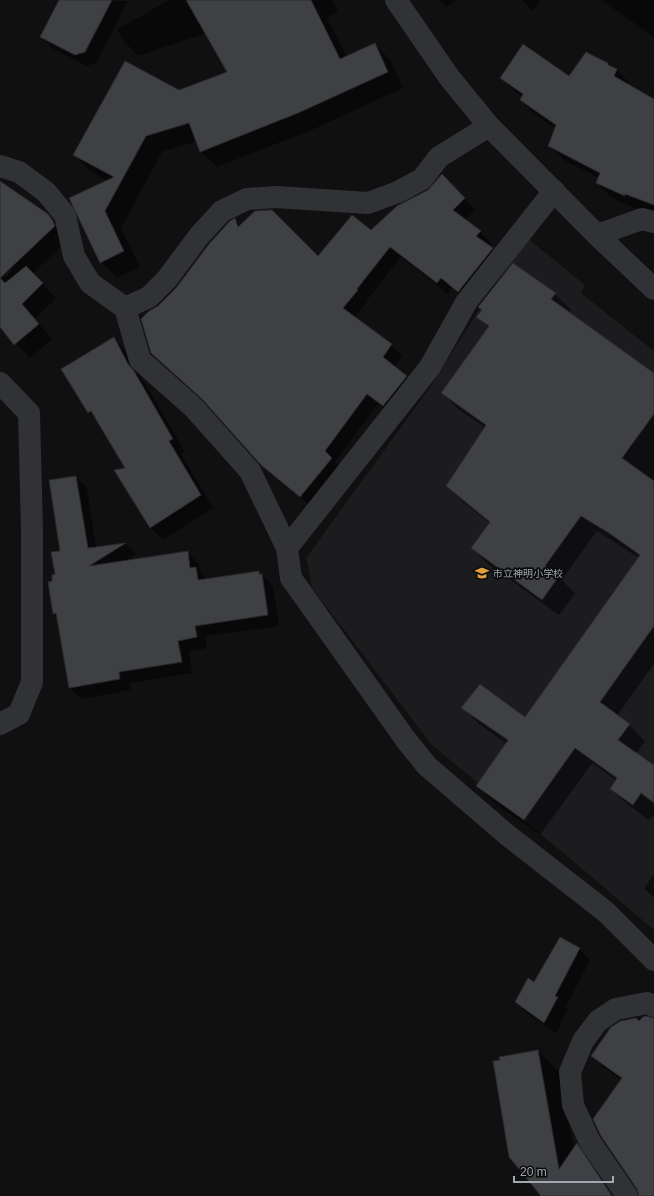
<svg xmlns="http://www.w3.org/2000/svg" width="654" height="1196" font-family="Arial,'Noto Sans JP',sans-serif">
  <rect width="100%" height="100%" fill="#101011"/>
  <path fill="#1c1c1e" d="M526,237L585,285L581,293L654,351V930L579,866L432,745L312,588L306,558L428,390Z"/>
  <g fill="#0007">
    <path d="M60,0L128,1L96,63L87,66L52,48L41,37Z"/>
    <path d="M169,0H332L338,11L327,18L347,57L375,44L391,61L403,88L314,129L217,167L200,151L197,141L162,152L121,228L140,267L117,278L101,262L71,199L108,181L90,171L74,154L179,92L229,72L207,33L138,56L122,39L118,29Z"/>
    <path d="M439,0H456L446,7Z"/>
    <path d="M522,0H540L533,11Z"/>
    <path d="M601,0H654V37Z"/>
    <path d="M608,64L612,68L617,70L631,85L630,87L654,100V213L640,208L639,210L612,198L597,183L599,178L564,160L549,145L555,128L535,114L521,100L522,97L516,92L501,78L569,77Z"/>
    <path d="M0,182L48,215L62,229L68,240L32,274L56,298L35,319L52,339L30,358L0,326V281L12,271L0,259Z"/>
    <path d="M452,186L475,210L465,220L480,232L491,243L488,246L503,260L470,302L452,288L448,294L401,257L367,300L368,301L354,318L391,345L402,356L394,367L406,377L417,387L395,416L378,404L335,462L343,469L312,507L273,475L261,464L158,307L177,288L235,220L241,226L318,258L372,232Z"/>
    <path d="M555,294L571,310L569,313L654,374V664L617,716L629,725L645,741L636,754L654,767V818L652,816L649,820L627,804L611,789L617,781L592,763L540,835L493,802L477,786L507,744L479,724L463,708L525,718L639,558L597,531L562,580L575,593L559,615L488,564L472,548L490,523L463,502L448,486L486,428L458,409L442,393L489,328L478,317Z"/>
    <path d="M114,339L126,351L141,378L146,385L185,452L181,454L213,508L163,540L150,527L126,469L99,422L89,412L63,369Z"/>
    <path d="M76,477L87,488L96,548L125,544L136,554L124,562L187,552L198,563L200,572L207,579L259,572L273,586L279,626L205,636L207,648L189,652L192,673L130,683L131,690L81,699L70,688L57,617L54,613V582Z"/>
    <path d="M654,874V898L644,888Z"/>
    <path d="M579,948L590,960L566,1007L568,1009L556,1033L527,1013L516,1002L535,983Z"/>
    <path d="M654,1033V1196H648L622,1080L603,1067L593,1056Z"/>
    <path d="M538,1051L561,1074L574,1150L577,1145L599,1167L619,1196H542Z"/>
  </g>
  <g fill="#3f4044" stroke="#2a2a2d">
    <path d="M59,0H112L85,52L75,55L40,37Z"/>
    <path d="M186,0H311L340,59L375,43L388,72L298,113L200,152L189,123L146,136L105,211L124,251L100,263L69,198L114,177L73,155L125,61L179,90L227,72Z"/>
    <path d="M523,44L569,76L586,52L608,63V65L617,69L614,76L654,99V205L625,194V196L596,183L600,173L548,146L556,125L520,100L523,94L500,78Z"/>
    <path d="M442,174L465,198L453,210L481,231L476,236L493,248L458,292L441,278L437,283L390,247L357,289L358,290L343,308L392,344L383,357L407,376L383,406L367,394L325,451L332,458L300,497L261,465L202,399L151,353L141,319L149,311L158,306L176,288L209,244L230,221L235,218L238,227L255,211L272,210L318,256L352,215L371,230L397,206L428,190Z"/>
    <path d="M0,181L48,214L53,221L55,226L0,278L5,283L26,266L43,283L22,304L39,324L14,345L0,327Z"/>
    <path d="M513,263L556,293L551,299L654,373V414L622,458L654,481V626L600,702L630,724L618,740L654,765V803L641,793L633,805L610,789L617,778L575,748L524,820L476,786L508,740L461,708L480,684L525,717L640,555L609,533L581,516L545,566L559,576L542,600L471,548L490,522L446,486L486,425L441,393L489,326L476,317L482,310L478,307Z"/>
    <path d="M114,337L128,364L134,371L173,439L169,441L201,495L150,528L114,470L125,468L91,411L88,413L61,369Z"/>
    <path d="M76,476L88,548L126,543L89,566L188,551L190,568L196,567L198,580L259,571V574H262L268,615L195,626L197,637L178,641L182,662L119,672L120,679L69,688L56,613L53,614L48,582L52,581V575L55,574L51,552L60,551L49,480Z"/>
    <path d="M560,937L580,948L555,996L558,997L544,1023L515,1002L528,978L534,982Z"/>
    <path d="M646,1016L654,1018V1196H639L637,1189L601,1136L593,1119L622,1078L591,1056L611,1027L621,1021L636,1018L639,1021L643,1017Z"/>
    <path d="M538,1050L559,1169L577,1143L612,1196H541L509,1157L493,1061L500,1060L499,1057Z"/>
  </g>
  <g fill="none" stroke-linecap="round" stroke-linejoin="round">
    <g stroke="#313235" stroke-width="22">
      <path d="M0,166L19,172L46,192L65,215L74,256L90,283L125,308L140,360L193,407L250,471L287,548L291,578L406,740L427,766L506,834L606,912L654,960"/>
      <path d="M597,235L642,219L654,222"/>
      <path d="M125,308L149,297L167,279L199,236L222,211L247,199L276,197L368,203L398,192L422,179L439,157L489,126"/>
      <path d="M0,383L29,413L32,531V682L19,714L0,724"/>
      <path d="M287,548L430,367L467,301L554,191"/>
      <path d="M627,1196L590,1142L573,1105L570,1072L583,1041L598,1021L616,1009L647,1003L654,1006"/>
    </g>
    <path stroke="#313235" stroke-width="22" d="M396,0L449,77L489,126L597,235L654,289"/>
  </g>
  <defs>
    <symbol id="school-bare" viewBox="-9 -9 18 18"><path d="M0-5L7-2L0 1L-7-2ZM-4 1L0 2.5L4 1V4Q0 6-4 4Z" fill="#dda03c" stroke="#0b0b0c" stroke-width="2.5" paint-order="stroke"/></symbol>
  </defs>
  <g fill-rule="evenodd">
    <use href="#school-bare" x="472" y="563" width="20" height="20"/>
  </g>
  <g text-anchor="middle" dominant-baseline="central" stroke-width="3.5" stroke-linejoin="round" paint-order="stroke">
    <g font-size="10" fill="#a2a7b0" stroke="#0b0b0c" text-anchor="start">
      <text x="493" y="573">市立神明小学校</text>
    </g>
  </g>
  <path d="M514 1176v6h99v-6" fill="none" stroke="#a2a7b0" stroke-width="2"/>
  <text x="520" y="1176" font-size="12" fill="#a2a7b0" stroke="#0b0b0c" stroke-width="3" paint-order="stroke">20 m</text>
</svg>
